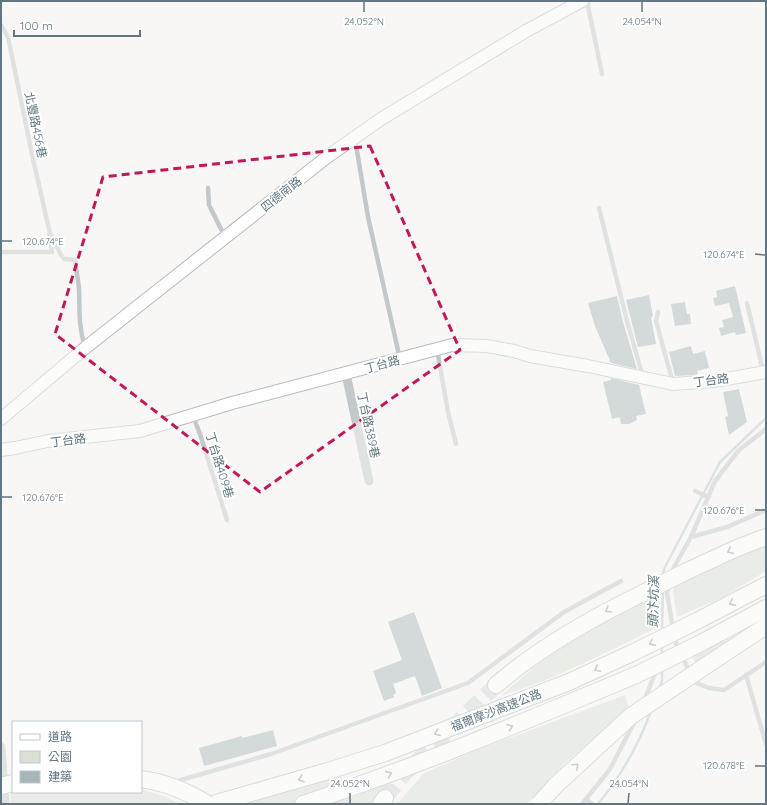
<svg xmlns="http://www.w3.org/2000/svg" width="767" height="805" font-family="Quicksand,'Noto Sans TC',sans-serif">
  <rect width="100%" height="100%" fill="#f8f7f5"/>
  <g fill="#dadfd5">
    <path d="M766,544V571L724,597L677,617L673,592L674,585L708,571Z"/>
    <path d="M650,596L656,628L582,664L544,681L501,696C521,678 541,660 564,645C591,627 621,612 650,596Z"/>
    <path d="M739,634L725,645L696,664L691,656Z"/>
    <path d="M625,695L629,709L565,763L527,804H397L424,773L477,750Z"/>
    <path d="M341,775L349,799L389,782L371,804H243Z"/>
    <path d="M141,789L164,796L179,804H11L10,793L13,792H141Z"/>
  </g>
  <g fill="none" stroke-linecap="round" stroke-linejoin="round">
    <g stroke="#bbc9cc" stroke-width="2.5">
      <path d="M663,576L664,569L720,462L766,418"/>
      <path d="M662,632L663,589"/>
      <path d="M662,645V656"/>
      <path d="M659,689L662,681V669"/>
      <path d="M598,804C620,777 639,744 651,711"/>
    </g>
  </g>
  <g fill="#a9b4b8">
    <path d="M735,286L746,333L736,335L735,332L721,336L719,328L724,327L722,320L733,317L729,303L715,306L713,298L717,297L716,291Z"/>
    <path d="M649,295L653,316L651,317L656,344L638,347L626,300Z"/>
    <path d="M617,296L623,322L637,369L611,363L595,326L588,303Z"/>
    <path d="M685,302L687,314H690L691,324L675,326L671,304Z"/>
    <path d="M691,346L693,354L705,351L709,368L697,371L698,374L694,375L675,376L669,352Z"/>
    <path d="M611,378L639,385L646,414L636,416L637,420L629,424H621L620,417L612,419L603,382L611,380Z"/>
    <path d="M739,389L747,422L729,435L725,417L728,416L723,392Z"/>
    <path d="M414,612L442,688L422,696L415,676L393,684L396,693L393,695L394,697L384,701L373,671L402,660L388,622Z"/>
    <path d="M273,730L277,746L204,766L199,748L242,736V738Z"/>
  </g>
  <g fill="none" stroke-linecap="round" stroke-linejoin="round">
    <path stroke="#d2d7d8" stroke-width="16" stroke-dasharray="16 8" stroke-linecap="butt" d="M385,798L403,775L496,685"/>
    <defs>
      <g id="secondary">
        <path d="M1,419L85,348L327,157L381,119L526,31L582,1"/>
        <path d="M1,450L15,448L48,441L140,431L232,403L452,345L487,346L514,351L530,356L588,366L673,384L715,381L766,372"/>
      </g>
      <g id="highway">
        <path d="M685,572L737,548L766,537"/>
        <path d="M697,621L766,585"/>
        <path d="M701,643L766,608"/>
        <path d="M710,663L766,626"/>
        <path d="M496,685C506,677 515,669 525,662C562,635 602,613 643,593"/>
        <path d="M213,804L328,771L385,753L569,682L632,653"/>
        <path d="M303,804C416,767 526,721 636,675"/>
        <path d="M381,804L385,798"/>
      </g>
    </defs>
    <use href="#secondary" stroke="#b5bcbf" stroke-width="14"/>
    <use href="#highway" stroke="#b6babd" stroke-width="18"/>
    <g stroke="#c3c8cb" stroke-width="4.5">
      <path d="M587,1L602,74"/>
      <path d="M1,25L8,37L33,159L49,229L52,252H1"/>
      <path d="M355,139L368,217L400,359"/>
      <path d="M208,188L209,205L221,229L225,236"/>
      <path d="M599,208L627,321L643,377"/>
      <path d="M51,235L61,255L64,259L75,260C76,269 78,279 79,288C80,311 78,325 85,347"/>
      <path d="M747,303L763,371"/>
      <path d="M658,312L656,321L673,383"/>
      <path d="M437,349L448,412L456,444"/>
      <path d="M193,416L200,434L227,520"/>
      <path d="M695,491L708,497"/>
      <path d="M691,537L727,527L766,510"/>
      <path d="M672,574L674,567L691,537L715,481L739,450L766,429"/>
      <path d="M669,585L667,593L673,629"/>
      <path d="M675,636L676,643L694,682L709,688L724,690L766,662"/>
      <path d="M746,675L766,744"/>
      <path d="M644,701L656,671L658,670"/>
      <path d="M174,782L271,754L468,683L564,612L621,581"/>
      <path d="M587,800L592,804"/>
      <path d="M582,804L610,769L636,719"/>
    </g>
    <g stroke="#c3c8cb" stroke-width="9">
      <path d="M346,374L369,481"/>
      <path d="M1,747L5,804"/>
    </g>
    <use href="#secondary" stroke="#fff" stroke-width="12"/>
    <use href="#highway" stroke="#fff" stroke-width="16"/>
    <defs>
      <g id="highway-bridge">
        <path d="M643,593L685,572"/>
        <path d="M632,653L697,621"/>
        <path d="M636,675L701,643"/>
        <path d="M141,779C164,782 188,792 208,804"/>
        <path d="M1,786L13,783"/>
        <path d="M539,804L555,786L631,716L710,663"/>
      </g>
    </defs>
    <use href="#highway-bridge" stroke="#b6babd" stroke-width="18" stroke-linecap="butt"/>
    <use href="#highway-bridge" stroke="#fff" stroke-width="16"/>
  </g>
  <defs><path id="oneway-chevron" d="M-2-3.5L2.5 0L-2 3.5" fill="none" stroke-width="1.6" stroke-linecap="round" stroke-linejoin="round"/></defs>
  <g stroke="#919fa7">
    <use href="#oneway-chevron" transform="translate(730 551) rotate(155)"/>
    <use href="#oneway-chevron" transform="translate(732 603) rotate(153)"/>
    <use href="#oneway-chevron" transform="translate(608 610) rotate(150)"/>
    <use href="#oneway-chevron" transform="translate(652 643) rotate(154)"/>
    <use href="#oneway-chevron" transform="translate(597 669) rotate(155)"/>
    <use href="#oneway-chevron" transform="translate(510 727) rotate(-21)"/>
    <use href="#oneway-chevron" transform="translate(437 733) rotate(159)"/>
    <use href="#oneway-chevron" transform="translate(576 766) rotate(-43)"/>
    <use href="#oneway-chevron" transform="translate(389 774) rotate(-21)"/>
    <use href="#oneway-chevron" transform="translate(301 779) rotate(164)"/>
  </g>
  <path d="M0 0H767V805H0ZM370,146L460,350L260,492L55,334L103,177Z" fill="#f8f7f5" fill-opacity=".55" fill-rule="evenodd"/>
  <path fill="none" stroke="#c2185b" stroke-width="3" stroke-dasharray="8 5" stroke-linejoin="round" d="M370,146L460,350L260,492L55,334L103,177Z"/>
  <path fill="none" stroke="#627681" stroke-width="1.5" d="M364,12V2M642,12V2M2,241H12M755,254L765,255M2,497H12M755,510H765M755,766H765M350,803V793M628,803L629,793"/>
  <g text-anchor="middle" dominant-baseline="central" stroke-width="4" stroke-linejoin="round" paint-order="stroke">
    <g font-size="12" fill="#627681" stroke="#fff">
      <text transform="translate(36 125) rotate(78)">北豐路456巷</text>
      <text transform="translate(281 194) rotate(-39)">四德南路</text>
      <text transform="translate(382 364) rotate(-15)">丁台路</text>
      <text transform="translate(711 380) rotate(-7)">丁台路</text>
      <text transform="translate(369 425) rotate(78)">丁台路389巷</text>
      <text transform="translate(68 440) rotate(-7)">丁台路</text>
      <text transform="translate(220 465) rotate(73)">丁台路409巷</text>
      <text transform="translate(496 710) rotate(-21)">福爾摩沙高速公路</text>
    </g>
    <g font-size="13" font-style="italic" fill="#5d767c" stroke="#fff">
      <text transform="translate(653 602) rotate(-89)">頭汴坑溪</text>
    </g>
  </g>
  <g font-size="10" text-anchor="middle" fill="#627681" stroke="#fff" stroke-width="4" stroke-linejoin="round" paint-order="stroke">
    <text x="364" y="25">24.052°N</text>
    <text x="642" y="25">24.054°N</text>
    <text x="43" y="245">120.674°E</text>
    <text x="724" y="258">120.674°E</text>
    <text x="43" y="501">120.676°E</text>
    <text x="724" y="514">120.676°E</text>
    <text x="724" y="769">120.678°E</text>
    <text x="350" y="787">24.052°N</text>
    <text x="629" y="787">24.054°N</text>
  </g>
  <rect width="767" height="805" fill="none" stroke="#627681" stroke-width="4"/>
  <rect x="12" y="721" width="130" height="72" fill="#ffffff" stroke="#c0c8cd"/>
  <rect x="20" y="734" width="20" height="6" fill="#ffffff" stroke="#c0c8cd"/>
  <text x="48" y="741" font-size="12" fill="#627681">道路</text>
  <rect x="20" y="751" width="20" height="12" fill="#dadfd5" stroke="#c0c8cd"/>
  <text x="48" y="761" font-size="12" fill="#627681">公園</text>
  <rect x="20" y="771" width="20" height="12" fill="#a9b4b8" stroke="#c0c8cd"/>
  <text x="48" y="781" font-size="12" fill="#627681">建築</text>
  <path d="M14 30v6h126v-6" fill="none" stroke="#627681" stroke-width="2"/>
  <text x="20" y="30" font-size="12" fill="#627681" stroke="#ffffff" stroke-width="3" paint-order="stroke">100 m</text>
</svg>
